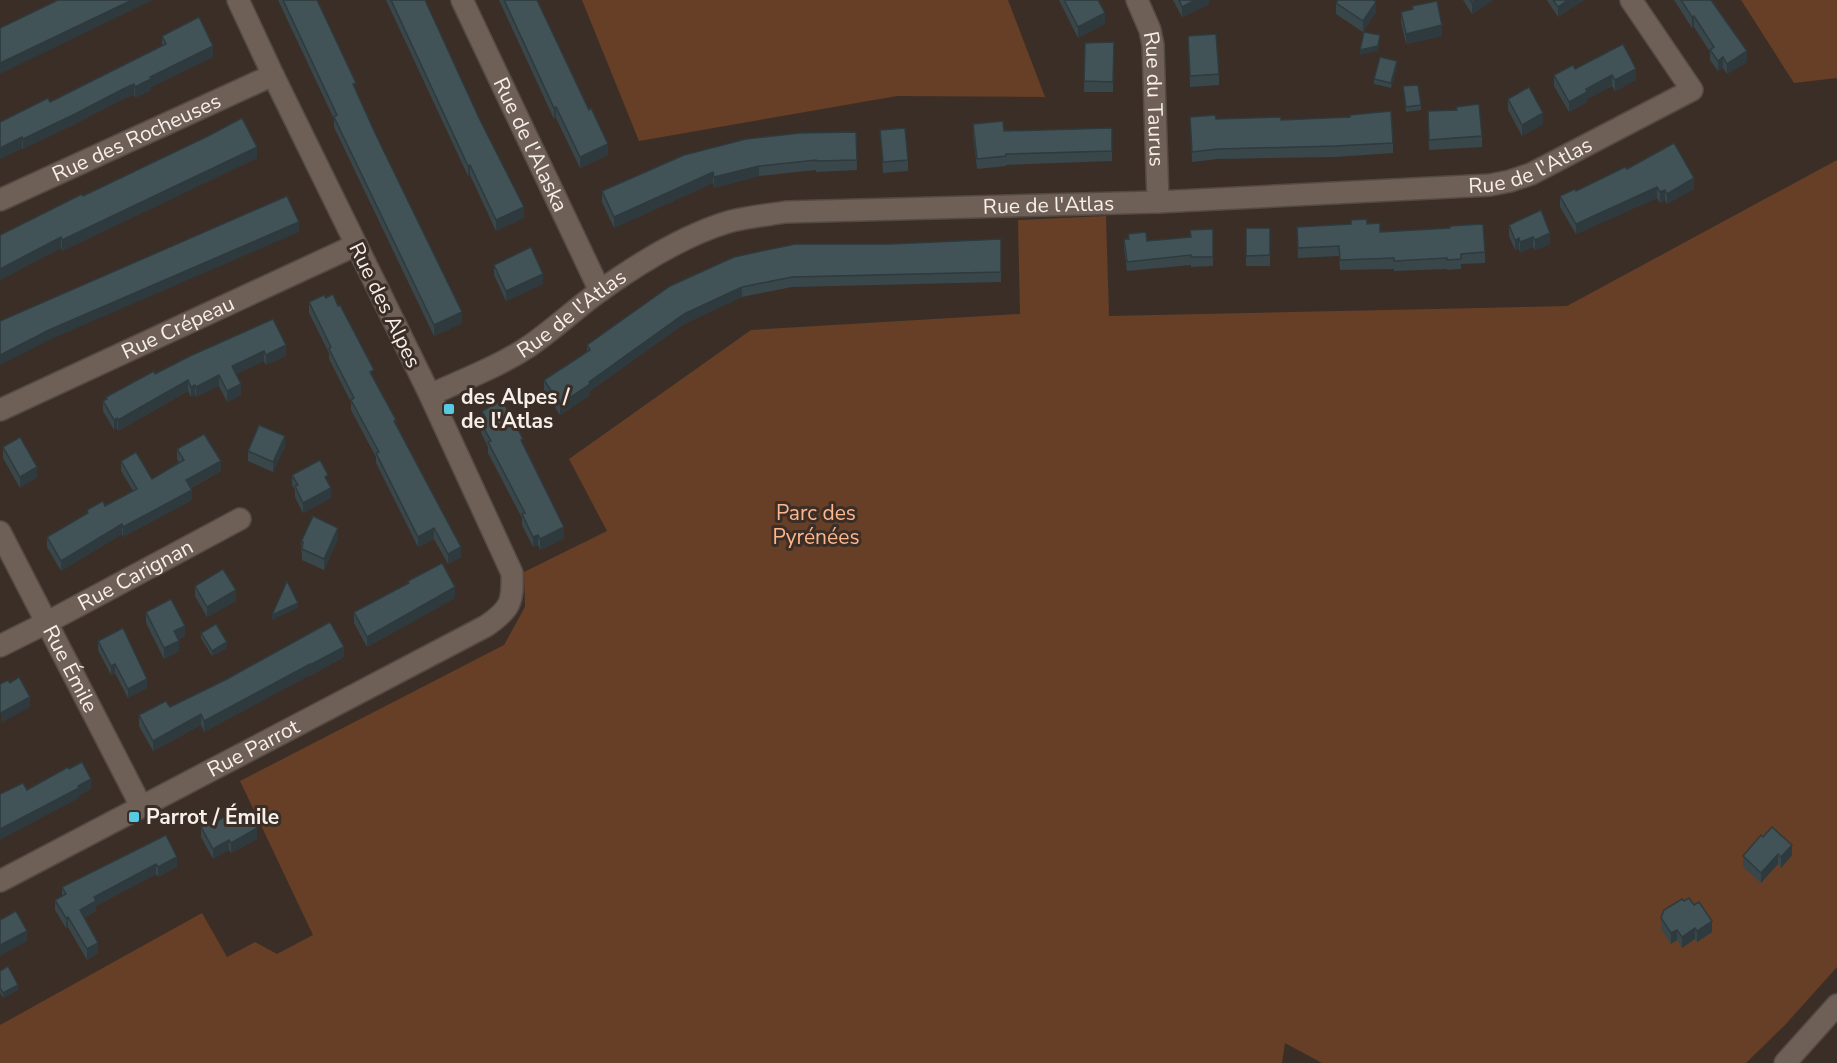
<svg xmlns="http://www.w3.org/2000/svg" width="1837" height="1063" font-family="'Nunito Sans',sans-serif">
  <rect width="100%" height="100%" fill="#3b2e27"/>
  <g fill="#673f26">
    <path d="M582,0H1008L1045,97L897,96L639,141Z"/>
    <path d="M1741,0H1837V78L1794,83Z"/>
    <path d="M1837,160V967L1785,1025L1746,1063H1322L1285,1043L1282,1063H0V1025L202,913L227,957L255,942L277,954L313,935L240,781L504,645L525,607L524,572L607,531L569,459L751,330L1020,314L1018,220L1106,216L1109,316L1567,306Z"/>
  </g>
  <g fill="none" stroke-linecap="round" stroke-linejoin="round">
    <defs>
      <g id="minor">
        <path id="s1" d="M462,0L600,291"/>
        <path id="s2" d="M1137,0L1150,30L1153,45L1158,202"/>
        <path id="s3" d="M0,200L273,75"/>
        <path id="s4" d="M430,395C462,380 498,367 528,347C553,330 575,309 600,291C639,263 682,236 728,222C747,217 767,215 786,212L1158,202L1490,185L1510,181L1531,174L1692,90L1631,0"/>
        <path id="s5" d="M0,410L356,245"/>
        <path id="s6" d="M0,532L141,806"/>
        <path id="s7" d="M0,646L46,623L240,519"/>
        <path id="s8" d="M0,881L486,626C511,609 513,602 512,573L430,395L273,75L238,0"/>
        <path d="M1785,1063L1837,1005"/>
      </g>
    </defs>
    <use href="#minor" stroke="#544a44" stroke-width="24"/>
    <use href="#minor" stroke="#6e5f57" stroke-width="21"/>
  </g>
  <g fill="#39474b">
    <path d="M278,0H317L356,91L462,323L434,336L334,127V119Z"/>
    <path d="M386,0H425L524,218L496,231L470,175L468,176Z"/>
    <path d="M499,0H537L608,155L580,168L556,118L554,119Z"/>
    <path d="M1059,0H1098L1105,24L1078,38Z"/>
    <path d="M1173,0H1209V4L1182,17Z"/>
    <path d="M1463,0H1493L1472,14Z"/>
    <path d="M1547,0H1584L1558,17Z"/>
    <path d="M1674,0H1711L1747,62L1727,74L1723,68L1718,71L1710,60V52L1694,27L1692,28Z"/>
    <path d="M1336,3L1376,12L1363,32L1336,14Z"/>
    <path d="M1412,9L1442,36L1406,44L1401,22V12Z"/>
    <path d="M162,36L213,57L151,87V90L135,98L134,95L125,98L75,124L23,149L22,148L0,159L50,102L162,46Z"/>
    <path d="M1188,36L1219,74V85L1190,87Z"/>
    <path d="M1114,42L1113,92H1084L1085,43Z"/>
    <path d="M1397,66L1391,88L1374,84V79Z"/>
    <path d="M1575,69L1636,80L1615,91L1612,86L1587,99V102L1569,112L1554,86V75Z"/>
    <path d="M1403,86L1421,105V110L1406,112Z"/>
    <path d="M1508,99L1543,124L1522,136L1508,110Z"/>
    <path d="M1456,110L1482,136V147L1429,150L1428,111Z"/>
    <path d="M1190,117L1216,119L1281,120L1393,143V153L1335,157L1218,159L1192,162Z"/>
    <path d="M973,124L1004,131L1112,128V161L1006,165V166L977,169L973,135Z"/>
    <path d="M880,130L908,160V171L883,173Z"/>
    <path d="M856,132L857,170L816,172V170L759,176L714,188L713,183L614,228L602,202V191Z"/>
    <path d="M257,158L62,251L61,248L0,280L83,196Z"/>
    <path d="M1627,169L1694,189L1667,204L1665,200L1660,203L1657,198L1576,234L1560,207V196L1576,191Z"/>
    <path d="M1367,224L1380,232L1485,252V263L1461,264V269L1447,270V269L1394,271V269L1340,270L1339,256L1298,258L1297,227Z"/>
    <path d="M1509,225L1550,244L1535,250L1533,247L1520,253L1519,249L1515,250L1509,236Z"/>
    <rect x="1246" y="228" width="24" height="38"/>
    <path d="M1213,229V266L1191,267V265L1127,271L1124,249V239H1128V234L1147,241L1191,237Z"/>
    <path d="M1001,239V282L792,287L742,297L684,324L590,391V395L560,415L544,391V380L587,353V345L670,286L891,244Z"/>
    <path d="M494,265L543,284L506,301L494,275Z"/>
    <path d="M309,302L374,378L461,557L448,564L434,539L418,547L376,463V457L351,410V402L329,359V353L309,313Z"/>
    <path d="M273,319L286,356L266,365L264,361L236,374L241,395L227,402L219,386L196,397L195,395L191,397L188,391L118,431L117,428L114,430L103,411V401L106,399V397Z"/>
    <path d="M482,411L523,445L564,538L540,550L538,545L533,547L522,525V518L488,453V447L481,433V423L482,422Z"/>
    <path d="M3,447L37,477L20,488L3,458Z"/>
    <path d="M285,447L273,472L248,461V451Z"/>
    <path d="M177,449L221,471L191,488L192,500L123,537L122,534L61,571L47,547V537L87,513V510L105,506L133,491L121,471V461L152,479L179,462L177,459Z"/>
    <path d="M292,475L328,484L331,498L303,513L295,497V490L292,485Z"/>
    <path d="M338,539L324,570L302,560L301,542Z"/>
    <path d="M408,581L455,598L367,647L354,623V612L408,584Z"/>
    <path d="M195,586L236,601L207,617L195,596Z"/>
    <path d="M146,612L185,636L179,639V651L164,659L146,623Z"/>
    <path d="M201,633L227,648L212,656L201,638Z"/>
    <path d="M98,641L147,688L128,698L115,673L111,675L98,650Z"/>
    <path d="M344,657L310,676V675L204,732L201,725L153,751L139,726V715L170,707L227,679Z"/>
    <path d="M237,815L257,839L231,853L229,850L213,859L201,837V827L219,820Z"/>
    <path d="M166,835L177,867L158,877L156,874L96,906V911L84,918L98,953L87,960L68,927L66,928L55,910V900L62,896V887Z"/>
    <path d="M1763,837L1792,855L1781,868L1778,864L1761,883L1743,867V856Z"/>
    <path d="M1684,901L1712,932L1697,942L1695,939L1682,948L1677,940L1671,944L1661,929V918Z"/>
    <path d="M0,971L18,990L3,998L0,993Z"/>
  </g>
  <g fill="#2e3a3d">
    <path d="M132,0H153L0,74V63Z"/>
    <path d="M1195,0H1209V4L1182,17V7Z"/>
    <path d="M1477,0H1493L1472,14V3Z"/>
    <path d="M1568,0H1584L1558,17V7Z"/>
    <path d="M1376,2V12L1363,32V21Z"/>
    <path d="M1105,13V24L1078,38V27Z"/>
    <path d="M1694,16V27L1692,28V17Z"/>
    <path d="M1442,25V36L1406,44V34Z"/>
    <path d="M1380,35L1378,51L1360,55V50Z"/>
    <path d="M213,46V57L151,87V90L135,98V87L150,77Z"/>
    <path d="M1747,51V62L1727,74V64Z"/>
    <path d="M1723,57V68L1718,71V61Z"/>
    <path d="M1397,61V66L1391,88V83Z"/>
    <path d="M1636,69V80L1615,91V80Z"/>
    <path d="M1612,75V86L1587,99V102L1569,112V102L1586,89Z"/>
    <path d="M134,84V95L125,98L75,124L23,149V139L125,88Z"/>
    <path d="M556,107V118L554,119V108Z"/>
    <path d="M1543,113V124L1522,136V125Z"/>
    <path d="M22,137V148L0,159V148Z"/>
    <path d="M608,144V155L580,168V157Z"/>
    <path d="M257,147V158L62,251V240Z"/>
    <path d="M470,165V175L468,176V166Z"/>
    <path d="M759,166V176L714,188V177Z"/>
    <path d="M713,172V183L614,228V217Z"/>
    <path d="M1694,178V189L1667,204V194Z"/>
    <path d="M1657,187V198L1576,234V224Z"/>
    <path d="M1665,190V200L1660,203V192Z"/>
    <path d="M524,207V218L496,231V220Z"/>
    <path d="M299,222V232L49,340L0,365V355L49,330Z"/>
    <path d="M1550,233V244L1535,250V240Z"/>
    <path d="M61,237V248L0,280V269Z"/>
    <path d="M1533,237V247L1520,253V242Z"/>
    <path d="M1519,238V249L1515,250V240Z"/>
    <path d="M543,274V284L506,301V291Z"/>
    <path d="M742,287V297L684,324L590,391V395L560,415V404L589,382L684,314Z"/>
    <path d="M462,312V323L434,336V325Z"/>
    <path d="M286,345V356L266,365V355Z"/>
    <path d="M264,351V361L232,376V366Z"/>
    <path d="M219,375V386L196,397V387Z"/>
    <path d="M188,380V391L118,431V420Z"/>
    <path d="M241,384V395L227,402V391Z"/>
    <path d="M195,385V395L191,397V387Z"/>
    <path d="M117,418V428L114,430V420Z"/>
    <path d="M285,436V447L273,472V462Z"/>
    <path d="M221,461V471L186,490V480Z"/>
    <path d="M37,467V477L20,488V477Z"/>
    <path d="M331,488V498L303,513V503Z"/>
    <path d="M192,490V500L123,537V527Z"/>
    <path d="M122,524V534L61,571V561Z"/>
    <path d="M564,527V538L540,550V539Z"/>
    <path d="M338,528V539L324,570V559Z"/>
    <path d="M434,528V539L418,547V537Z"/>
    <path d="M538,535V545L533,547V537Z"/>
    <path d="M461,547V557L448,564V554Z"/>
    <path d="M455,587V598L367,647V637Z"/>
    <path d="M236,590V601L207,617V607Z"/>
    <path d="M298,603V608L272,620V615Z"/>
    <path d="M185,626V636L174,641V631Z"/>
    <path d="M179,641V651L164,659V648Z"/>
    <path d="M227,642V648L212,656V651Z"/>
    <path d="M344,647V657L310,676V665Z"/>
    <path d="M115,664V673L111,675V666Z"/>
    <path d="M310,664V675L204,732V721Z"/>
    <path d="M147,679V688L128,698V689Z"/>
    <path d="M30,697V707L1,723V713Z"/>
    <path d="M201,714V725L153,751V741Z"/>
    <path d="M91,779V789L79,796V798L0,840V829Z"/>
    <path d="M257,828V839L231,853V843Z"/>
    <path d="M229,840V850L213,859V849Z"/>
    <path d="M1792,845V855L1781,868V857Z"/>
    <path d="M1778,854V864L1761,883V873Z"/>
    <path d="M177,857V867L158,877V867Z"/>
    <path d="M156,864V874L96,906V911L80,920V910L94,897Z"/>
    <path d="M68,917V927L66,928V918Z"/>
    <path d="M1712,921V932L1697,942V931Z"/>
    <path d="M1695,928V939L1682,948V937Z"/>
    <path d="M1677,930V940L1671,944V933Z"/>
    <path d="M27,931V941L0,956V945Z"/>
    <path d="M98,943V953L87,960V949Z"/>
    <path d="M18,985V990L3,998V993Z"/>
  </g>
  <g fill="#425357" stroke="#2e3a3d" stroke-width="1.5">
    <path d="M58,0H132L0,63V28Z"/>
    <path d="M283,0H317L356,83L353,84L375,133L462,312L434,325L334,117L337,115Z"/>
    <path d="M391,0H425L479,118L524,207L496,220L470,165L468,166Z"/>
    <path d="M504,0H537L589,110L591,108L608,144L580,157L556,107L554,108Z"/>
    <path d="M1064,0H1098L1105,13L1078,27Z"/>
    <path d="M1179,0H1195L1182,7Z"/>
    <path d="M1338,0H1373L1376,2L1363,21L1336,3Z"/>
    <path d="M1470,0H1477L1472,3Z"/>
    <path d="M1553,0H1568L1558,7Z"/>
    <path d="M1681,0H1711L1747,51L1727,64L1723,57L1718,61L1710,50L1714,47L1694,16L1692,17Z"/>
    <path d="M1437,1L1442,25L1406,34L1401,12L1413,9L1412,6Z"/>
    <path d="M199,17L213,46L150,77L151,79L135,87L134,84L125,88L75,114L23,139L22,137L0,148V122L48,98L50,102L166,44L162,36Z"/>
    <path d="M1364,32L1380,35L1378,46L1360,50Z"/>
    <path d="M1216,34L1219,74L1190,76L1188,36Z"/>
    <path d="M1114,42L1113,82L1084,81L1085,43Z"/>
    <path d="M1623,44L1636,69L1615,80L1612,75L1586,89L1587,92L1569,102L1554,75L1573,65L1575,69Z"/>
    <path d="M1380,57L1397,61L1391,83L1374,79Z"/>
    <path d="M1418,85L1421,105L1406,107L1403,86Z"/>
    <path d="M1529,87L1543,113L1522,125L1508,99Z"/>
    <path d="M1479,104L1482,136L1429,140L1428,111L1457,110L1456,107Z"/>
    <path d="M1391,111L1393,143L1335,146L1218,149L1192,152L1190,117L1215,115L1216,119L1281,117V120L1350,117V115Z"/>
    <path d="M242,118L257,147L62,240L61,237L0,269V235L82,194L83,196L208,136Z"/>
    <path d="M1003,121L1004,131L1112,128V151L1006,154V156L977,159L973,124Z"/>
    <path d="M905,128L908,160L883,162L880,130Z"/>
    <path d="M856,132L857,160L816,161V160L759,166L714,177L713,172L614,217L602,191L684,155L746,139L800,133Z"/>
    <path d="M1674,143L1694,178L1667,194L1665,190L1660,192L1657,187L1576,224L1560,196L1575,189L1576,191L1625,167L1627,169Z"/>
    <path d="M287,196L299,222L49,330L0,355V321Z"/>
    <path d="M1541,210L1550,233L1535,240L1533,237L1520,242L1519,238L1515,240L1509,225Z"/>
    <path d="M1367,219V224L1380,223V232L1450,228V226L1483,224L1485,252L1461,254V259L1447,260V258L1394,261V258L1340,260L1339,246L1298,248L1297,227L1351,224V220Z"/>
    <path d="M1246,228H1270V255L1246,256Z"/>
    <path d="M1213,229V257H1191V255L1127,262L1124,239H1129L1128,234L1146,232L1147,241L1191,237L1190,230Z"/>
    <path d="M1001,239V272L792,277L742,287L684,314L589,382L590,384L560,404L544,380L590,350L587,345L670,286L734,257L795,244H891Z"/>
    <path d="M531,247L543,274L506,291L494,265Z"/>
    <path d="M333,294L338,306L340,305L374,370L370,372L396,420L394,421L461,547L448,554L434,528L418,537L376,453L379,452L351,400L354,398L329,349L331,347L309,302L324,295L326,298Z"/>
    <path d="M273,319L286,345L266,355L264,351L232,366L241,384L227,391L219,375L196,387L195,385L191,387L188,380L118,420L117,418L114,420L103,401L107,399L106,397L154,371L155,374L190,356Z"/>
    <path d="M502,400L523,439L521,440L564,527L540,539L538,535L533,537L522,514L525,513L488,442L491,441L481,423L486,419L482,411Z"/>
    <path d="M259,425L285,436L273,462L248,451Z"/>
    <path d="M204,434L221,461L186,480L192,490L123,527L122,524L61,561L47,537L88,513L87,510L103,501L105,506L137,489L121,461L136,452L152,479L184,460L177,449Z"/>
    <path d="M20,437L37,467L20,477L3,447Z"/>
    <path d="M320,460L328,475L325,477L331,488L303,503L295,486L298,485L292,475Z"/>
    <path d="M313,516L338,528L324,559L302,549L303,542H301Z"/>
    <path d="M442,563L455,587L367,637L354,612L409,583L408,581Z"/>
    <path d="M223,569L236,590L207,607L195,586Z"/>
    <path d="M287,581L298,603L272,615Z"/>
    <path d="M171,599L185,626L174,631L179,641L164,648L146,612Z"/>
    <path d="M330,622L344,647L310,665V664L204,721L201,714L153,741L139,715L166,701L170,707L227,679Z"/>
    <path d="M216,624L227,642L212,651L201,633Z"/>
    <path d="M123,628L147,679L128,689L115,664L111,666L98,641Z"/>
    <path d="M19,677L30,697L1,713L0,711V684L8,680L10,683Z"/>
    <path d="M82,762L91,779L78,786L79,788L0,829V794L23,783L27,790L68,767L69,769Z"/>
    <path d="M247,809L257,828L231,843L229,840L213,849L201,827L218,818L219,820L235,811L237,815Z"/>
    <path d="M1772,827L1792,845L1781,857L1778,854L1761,873L1743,856L1761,835L1763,837Z"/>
    <path d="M166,835L177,857L158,867L156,864L94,897L96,901L80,910L98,943L87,949L68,917L66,918L55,900L66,894L62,887Z"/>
    <path d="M1689,898L1694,905L1699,902L1712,921L1697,931L1695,928L1682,937L1677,930L1671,933L1661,918L1664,910L1682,899L1684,901Z"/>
    <path d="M16,911L27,931L0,945V920Z"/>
    <path d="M8,966L18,985L3,993L0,988V971Z"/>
  </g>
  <g fill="#57c9e2" stroke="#3b2e27" stroke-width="2">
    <rect x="443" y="403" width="12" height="12" rx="3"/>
    <rect x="128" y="811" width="12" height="12" rx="3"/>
  </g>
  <g text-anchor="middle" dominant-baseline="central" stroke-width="6" stroke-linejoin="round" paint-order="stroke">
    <g font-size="21" fill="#f7efea" stroke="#3b2e27">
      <text stroke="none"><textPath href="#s2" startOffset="102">Rue du Taurus</textPath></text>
      <text stroke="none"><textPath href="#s3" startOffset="150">Rue des Rocheuses</textPath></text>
      <text stroke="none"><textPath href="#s1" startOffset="160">Rue de l'Alaska</textPath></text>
      <text stroke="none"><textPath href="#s4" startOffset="1154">Rue de l'Atlas</textPath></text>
      <text stroke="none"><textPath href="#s4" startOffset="668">Rue de l'Atlas</textPath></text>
      <text transform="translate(385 305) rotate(64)">Rue des Alpes</text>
      <text stroke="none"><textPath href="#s4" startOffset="164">Rue de l'Atlas</textPath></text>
      <text stroke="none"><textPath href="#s5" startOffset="196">Rue Crépeau</textPath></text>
      <text stroke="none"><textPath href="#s7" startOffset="153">Rue Carignan</textPath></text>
      <text stroke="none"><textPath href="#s6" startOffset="154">Rue Émile</textPath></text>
      <text stroke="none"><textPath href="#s8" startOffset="286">Rue Parrot</textPath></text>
    </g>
    <g font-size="21" font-weight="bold" fill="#f7efea" stroke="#3b2e27" text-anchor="start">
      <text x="461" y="397">des Alpes /<tspan x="461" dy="24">de l'Atlas</tspan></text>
      <text x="146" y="817">Parrot / Émile</text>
    </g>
    <g font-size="21" fill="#feb68d" stroke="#3b2e27">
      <text x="816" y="513">Parc des<tspan x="816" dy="24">Pyrénées</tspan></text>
    </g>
  </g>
</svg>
